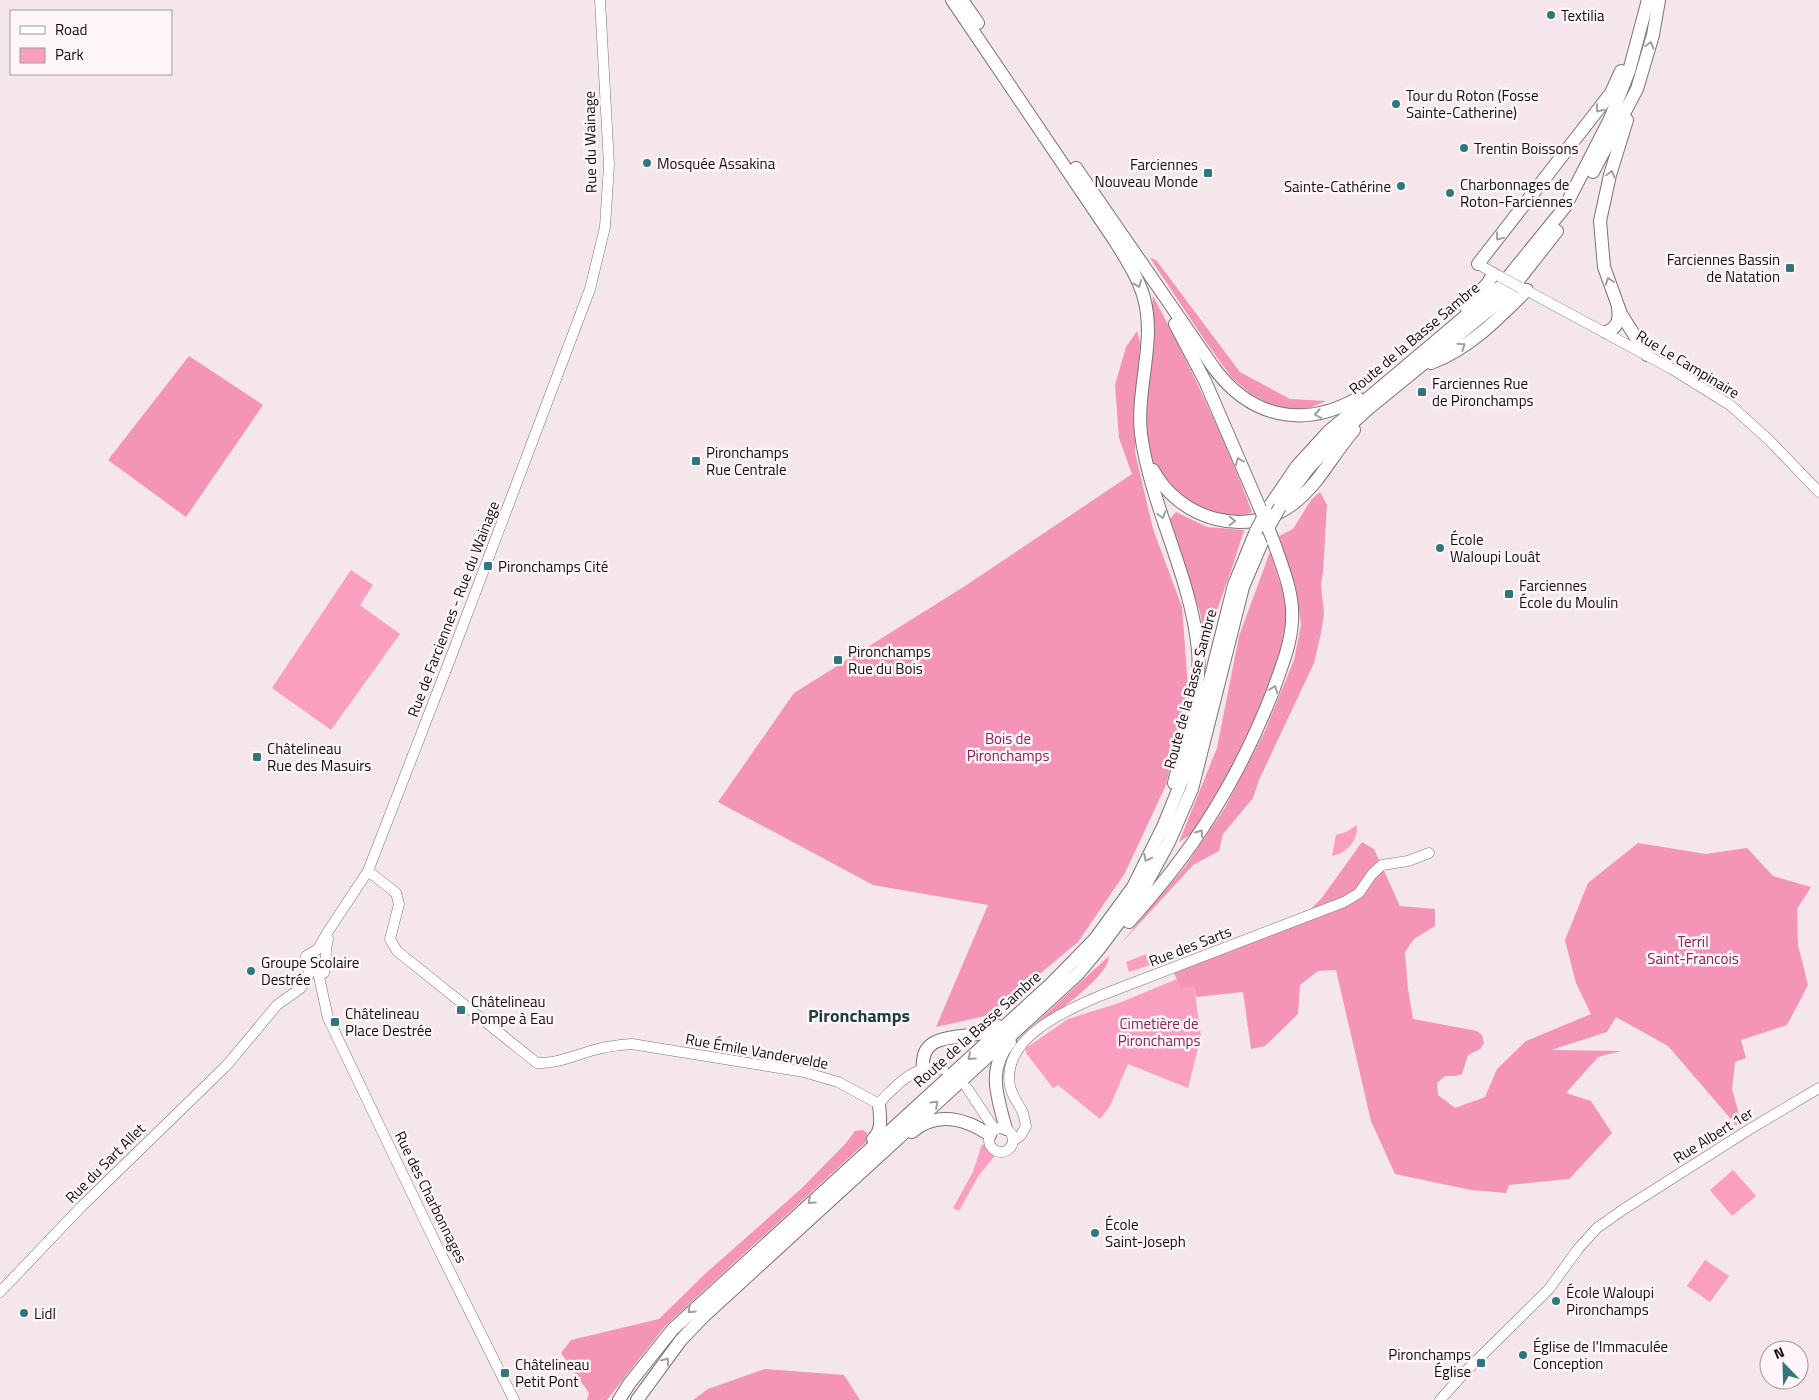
<svg xmlns="http://www.w3.org/2000/svg" width="1819" height="1400" font-family="'Titillium Web',sans-serif">
  <rect width="100%" height="100%" fill="#f4e6ea"/>
  <g fill="#fa9fbf">
    <path d="M351,570L373,585L360,605L400,634L331,730L272,688Z"/>
    <path d="M1357,825C1358,841 1347,853 1332,856L1336,835L1346,832Z"/>
    <path d="M1146,954L1150,965L1129,972L1126,962Z"/>
    <path d="M1177,979L1181,989L1194,987L1201,1036L1188,1088L1128,1064L1110,1106L1100,1119L1058,1085L1053,1088L1026,1053V1048L1068,1019L1119,1003Z"/>
    <path d="M982,1144L998,1152L979,1175L959,1211L953,1208L973,1172Z"/>
    <path d="M1733,1170L1756,1196L1732,1216L1710,1190Z"/>
    <path d="M1705,1260L1729,1276L1710,1302L1687,1286Z"/>
  </g>
  <g fill="#f494b6">
    <path d="M1150,258L1156,260L1240,372L1290,399L1326,401L1310,408L1296,410L1272,405L1251,394L1232,378L1208,345Z"/>
    <path d="M1153,296C1190,366 1224,437 1252,512L1237,519L1199,511L1171,487L1150,460L1143,398Z"/>
    <path d="M1137,331L1140,342L1135,452L1153,529L1182,607L1188,688L1166,785L1125,873L1078,942L990,1015L936,1027L988,905L873,885L718,802L794,693L965,586L1132,474L1119,438L1115,385L1126,347Z"/>
    <path d="M189,356L263,405L186,517L108,460Z"/>
    <path d="M1320,492L1327,505L1323,572L1321,584L1324,614L1321,633L1314,663L1259,780L1253,798L1223,834L1219,851L1193,865L1118,947L1185,867L1225,808L1265,731L1294,660L1301,625L1296,588L1279,536L1293,529L1311,500Z"/>
    <path d="M1176,512L1207,527L1244,530L1233,565L1205,644L1200,612L1169,520Z"/>
    <path d="M1270,552L1282,589L1287,615L1278,663L1246,742L1193,833L1179,842L1217,748L1239,636Z"/>
    <path d="M1362,842L1374,849L1400,906L1435,909V926L1414,939L1405,952L1408,989L1413,1019L1477,1031L1482,1035L1484,1043L1480,1049L1468,1055L1462,1074L1456,1076H1445L1437,1083L1438,1095L1455,1108L1485,1097L1497,1069L1526,1041L1591,1014L1576,983L1565,940L1588,883L1638,843L1706,854L1747,848L1773,876L1811,887L1797,909L1798,945L1808,985L1787,1025L1741,1040L1746,1058L1735,1062L1732,1089L1741,1122L1736,1125L1668,1046L1616,1017L1607,1032L1551,1050L1621,1051L1598,1057L1566,1093L1591,1101L1612,1133L1569,1179L1509,1185L1506,1193L1471,1190L1395,1174L1371,1121L1336,970L1318,971L1300,985L1298,1014L1265,1046L1251,1049L1243,992L1196,997L1194,987L1181,989L1174,973L1295,924L1321,899Z"/>
    <path d="M1109,956C1109,975 1065,1005 1051,1017C1038,1027 1026,1039 1013,1050V1044Z"/>
    <path d="M863,1130L867,1133L866,1142L665,1326L607,1400H587L589,1393L561,1353L571,1340L659,1319L706,1273L802,1188L846,1143L855,1131Z"/>
    <path d="M765,1369L844,1375L860,1400H693L708,1389Z"/>
  </g>
  <g fill="none" stroke-linecap="round" stroke-linejoin="round">
    <defs>
      <g id="secondary">
        <path d="M1478,264L1499,276"/>
        <path d="M1522,288L1672,369L1730,405L1768,439L1819,492"/>
        <path d="M368,871L396,893L399,904L390,939L397,951L537,1063C557,1064 575,1055 594,1050C607,1046 619,1045 632,1044L804,1072L838,1082L879,1104C883,1098 888,1094 893,1089C907,1075 922,1065 943,1069"/>
        <path d="M324,968L318,972L308,969L306,966V956L318,949L327,933L368,871L451,657L590,289L605,227L609,165L600,0"/>
        <path d="M318,972L328,1018L436,1244L514,1400"/>
        <path d="M324,973C324,968 326,965 326,961C325,953 326,948 328,939"/>
        <path d="M967,1088L995,1130"/>
        <circle cx="1001" cy="1140" r="12"/>
        <path d="M1013,1141L1021,1135L1026,1126C1025,1121 1024,1115 1022,1111C1018,1103 1012,1096 1010,1086C1001,1038 1066,1010 1102,995L1344,902L1359,893L1372,874L1382,865L1408,861L1429,853"/>
        <path d="M0,1292L81,1207L227,1065L277,1005L301,988L311,971"/>
        <path d="M1440,1400L1467,1370L1549,1289L1578,1249L1597,1228L1624,1209L1750,1129L1819,1088"/>
      </g>
      <g id="highway">
        <path d="M952,0L1115,241C1126,259 1138,277 1144,298C1156,342 1136,389 1141,434C1151,508 1191,575 1198,650C1202,693 1184,741 1174,783"/>
        <path d="M962,0L978,23"/>
        <path d="M1627,120L1610,175L1600,221L1604,267L1621,314L1647,355"/>
        <path d="M1076,168L1214,368C1251,418 1304,429 1358,398"/>
        <path d="M1593,172L1637,89L1653,35L1659,0"/>
        <path d="M1478,264L1611,93L1621,71"/>
        <path d="M1466,307L1488,283L1493,274"/>
        <path d="M1175,324L1205,381L1259,506"/>
        <path d="M1606,332C1617,329 1620,320 1618,309"/>
        <path d="M1431,363C1469,349 1499,318 1527,290"/>
        <path d="M1153,470C1180,520 1246,539 1293,504C1319,484 1333,454 1354,430"/>
        <path d="M1280,507L1307,470L1337,437L1369,408L1506,296L1557,231"/>
        <path d="M1267,510L1297,466L1329,431L1500,287L1565,207L1610,119L1629,71L1648,0"/>
        <path d="M1129,922C1139,911 1149,899 1159,887C1208,828 1245,763 1273,691C1281,668 1291,645 1292,621C1294,593 1282,566 1273,540"/>
        <path d="M923,1069C919,1024 973,1045 998,1026"/>
        <path d="M1006,1129C998,1099 986,1069 1010,1042"/>
        <path d="M912,1132C937,1110 966,1119 990,1135"/>
        <path d="M873,1139C883,1129 880,1118 879,1104"/>
        <path d="M619,1400L629,1384L673,1329L1052,983L1095,939L1133,887L1163,827L1189,763L1234,585L1256,531"/>
        <path d="M637,1400L681,1340L704,1316L1078,974L1099,949L1143,890L1169,842L1192,789L1243,587L1268,528"/>
      </g>
    </defs>
    <use href="#secondary" stroke="#7e7276" stroke-width="11"/>
    <use href="#highway" stroke="#7e7276" stroke-width="14"/>
    <use href="#secondary" stroke="#fff" stroke-width="10"/>
    <use href="#highway" stroke="#fff" stroke-width="12"/>
    <defs>
      <path id="secondary-bridge" d="M1499,276L1521,288"/>
      <g id="highway-bridge">
        <path d="M1259,506L1273,540"/>
        <path d="M1268,528L1280,507"/>
        <path d="M1256,531L1266,512"/>
      </g>
    </defs>
    <use href="#secondary-bridge" stroke="#7e7276" stroke-width="11" stroke-linecap="butt"/>
    <use href="#highway-bridge" stroke="#7e7276" stroke-width="14" stroke-linecap="butt"/>
    <use href="#secondary-bridge" stroke="#fff" stroke-width="10"/>
    <use href="#highway-bridge" stroke="#fff" stroke-width="12"/>
  </g>
  <defs><path id="oneway-chevron" d="M-2-3.5L2.5 0L-2 3.5" fill="none" stroke-width="1.6" stroke-linecap="round" stroke-linejoin="round" transform="scale(1.25)"/></defs>
  <g stroke="#a19fa0">
    <use href="#oneway-chevron" transform="translate(1650 45) rotate(-74)"/>
    <use href="#oneway-chevron" transform="translate(1599 109) rotate(128)"/>
    <use href="#oneway-chevron" transform="translate(1611 174) rotate(-75)"/>
    <use href="#oneway-chevron" transform="translate(1499 237) rotate(128)"/>
    <use href="#oneway-chevron" transform="translate(1609 281) rotate(-110)"/>
    <use href="#oneway-chevron" transform="translate(1138 284) rotate(68)"/>
    <use href="#oneway-chevron" transform="translate(1462 346) rotate(-34)"/>
    <use href="#oneway-chevron" transform="translate(1318 414) rotate(170)"/>
    <use href="#oneway-chevron" transform="translate(1239 461) rotate(-113)"/>
    <use href="#oneway-chevron" transform="translate(1162 515) rotate(72)"/>
    <use href="#oneway-chevron" transform="translate(1232 521) rotate(2)"/>
    <use href="#oneway-chevron" transform="translate(1274 689) rotate(-69)"/>
    <use href="#oneway-chevron" transform="translate(1200 833) rotate(-55)"/>
    <use href="#oneway-chevron" transform="translate(1147 858) rotate(117)"/>
    <use href="#oneway-chevron" transform="translate(971 1057) rotate(138)"/>
    <use href="#oneway-chevron" transform="translate(935 1104) rotate(-43)"/>
    <use href="#oneway-chevron" transform="translate(811 1201) rotate(138)"/>
    <use href="#oneway-chevron" transform="translate(691 1310) rotate(136)"/>
    <use href="#oneway-chevron" transform="translate(666 1361) rotate(-54)"/>
  </g>
  <g fill="#2e7680" stroke="#fdf5f7" stroke-width="2">
    <circle cx="1551" cy="15" r="5"/>
    <circle cx="1396" cy="104" r="5"/>
    <circle cx="1464" cy="148" r="5"/>
    <circle cx="647" cy="163" r="5"/>
    <rect x="1203" y="168" width="10" height="10" rx="2.5"/>
    <circle cx="1401" cy="186" r="5"/>
    <circle cx="1450" cy="193" r="5"/>
    <rect x="1785" y="263" width="10" height="10" rx="2.5"/>
    <rect x="1417" y="387" width="10" height="10" rx="2.5"/>
    <rect x="691" y="456" width="10" height="10" rx="2.5"/>
    <circle cx="1440" cy="548" r="5"/>
    <rect x="483" y="561" width="10" height="10" rx="2.5"/>
    <rect x="1504" y="589" width="10" height="10" rx="2.5"/>
    <rect x="833" y="655" width="10" height="10" rx="2.5"/>
    <rect x="252" y="752" width="10" height="10" rx="2.5"/>
    <circle cx="251" cy="971" r="5"/>
    <rect x="456" y="1005" width="10" height="10" rx="2.5"/>
    <rect x="330" y="1017" width="10" height="10" rx="2.5"/>
    <circle cx="1095" cy="1233" r="5"/>
    <circle cx="1556" cy="1301" r="5"/>
    <circle cx="24" cy="1313" r="5"/>
    <circle cx="1523" cy="1355" r="5"/>
    <rect x="1476" y="1358" width="10" height="10" rx="2.5"/>
    <rect x="500" y="1368" width="10" height="10" rx="2.5"/>
  </g>
  <g text-anchor="middle" dominant-baseline="central" stroke-width="5" stroke-linejoin="round" paint-order="stroke">
    <g font-size="15" fill="#140f11" stroke="#fdf5f7" text-anchor="start">
      <text x="1561" y="15">Textilia</text>
      <text x="1406" y="95">Tour du Roton (Fosse<tspan x="1406" dy="17">Sainte-Catherine)</tspan></text>
      <text x="1474" y="148">Trentin Boissons</text>
      <text x="657" y="163">Mosquée Assakina</text>
      <text x="1198" y="164" text-anchor="end">Farciennes<tspan x="1198" dy="17">Nouveau Monde</tspan></text>
      <text x="1460" y="184">Charbonnages de<tspan x="1460" dy="17">Roton-Farciennes</tspan></text>
      <text x="1391" y="186" text-anchor="end">Sainte-Cathérine</text>
      <text x="1780" y="259" text-anchor="end">Farciennes Bassin<tspan x="1780" dy="17">de Natation</tspan></text>
      <text x="1432" y="383">Farciennes Rue<tspan x="1432" dy="17">de Pironchamps</tspan></text>
      <text x="706" y="452">Pironchamps<tspan x="706" dy="17">Rue Centrale</tspan></text>
      <text x="1450" y="539">École<tspan x="1450" dy="17">Waloupi Louât</tspan></text>
      <text x="498" y="566">Pironchamps Cité</text>
      <text x="1519" y="585">Farciennes<tspan x="1519" dy="17">École du Moulin</tspan></text>
      <text x="848" y="651">Pironchamps<tspan x="848" dy="17">Rue du Bois</tspan></text>
      <text x="267" y="748">Châtelineau<tspan x="267" dy="17">Rue des Masuirs</tspan></text>
      <text x="261" y="962">Groupe Scolaire<tspan x="261" dy="17">Destrée</tspan></text>
      <text x="471" y="1001">Châtelineau<tspan x="471" dy="17">Pompe à Eau</tspan></text>
      <text x="345" y="1013">Châtelineau<tspan x="345" dy="17">Place Destrée</tspan></text>
      <text x="1105" y="1224">École<tspan x="1105" dy="17">Saint-Joseph</tspan></text>
      <text x="1566" y="1292">École Waloupi<tspan x="1566" dy="17">Pironchamps</tspan></text>
      <text x="34" y="1313">Lidl</text>
      <text x="1533" y="1346">Église de l'Immaculée<tspan x="1533" dy="17">Conception</tspan></text>
      <text x="1471" y="1354" text-anchor="end">Pironchamps<tspan x="1471" dy="17">Église</tspan></text>
      <text x="515" y="1364">Châtelineau<tspan x="515" dy="17">Petit Pont</tspan></text>
    </g>
    <g font-size="15" fill="#140f11" stroke="#fdf5f7">
      <text transform="translate(590 142) rotate(-91)">Rue du Wainage</text>
      <text transform="translate(1414 338) rotate(-40)">Route de la Basse Sambre</text>
      <text transform="translate(1688 364) rotate(31)">Rue Le Campinaire</text>
      <text transform="translate(453 609) rotate(-69)">Rue de Farciennes - Rue du Wainage</text>
      <text transform="translate(1190 689) rotate(-75)">Route de la Basse Sambre</text>
      <text transform="translate(1190 946) rotate(-21)">Rue des Sarts</text>
      <text transform="translate(977 1029) rotate(-42)">Route de la Basse Sambre</text>
      <text transform="translate(757 1051) rotate(10)">Rue Émile Vandervelde</text>
      <text transform="translate(1713 1135) rotate(-32)">Rue Albert 1er</text>
      <text transform="translate(105 1163) rotate(-45)">Rue du Sart Allet</text>
      <text transform="translate(431 1197) rotate(64)">Rue des Charbonnages</text>
    </g>
    <g font-size="15" fill="#8f2053" stroke="#fdf5f7">
      <text x="1008" y="738">Bois de<tspan x="1008" dy="17">Pironchamps</tspan></text>
      <text x="1693" y="941">Terril<tspan x="1693" dy="17">Saint-Francois</tspan></text>
      <text x="1159" y="1023">Cimetière de<tspan x="1159" dy="17">Pironchamps</tspan></text>
    </g>
    <g font-size="18" font-weight="bold" fill="#1c3d42" stroke="#fdf5f7">
      <text x="859" y="1015">Pironchamps</text>
    </g>
  </g>
  <rect x="10" y="10" width="162" height="65" fill="#fdf5f7" stroke="#a0999b"/>
  <rect x="20" y="26" width="25" height="8" fill="#ffffff" stroke="#a0999b"/>
  <text x="55" y="35" font-size="15" fill="#140f11">Road</text>
  <rect x="20" y="48" width="25" height="15" fill="#fa9fbf" stroke="#a0999b"/>
  <text x="55" y="60" font-size="15" fill="#140f11">Park</text>
  <g transform="translate(1784 1365) rotate(337)"><circle r="24" fill="#fdf5f7" stroke="#a0999b"/>
  <path d="M0-4L9 19L0 12L-9 19Z" fill="#2e7680"/>
  <text y="-8" font-size="14" font-weight="bold" text-anchor="middle" fill="#140f11">N</text>
  </g>
</svg>
